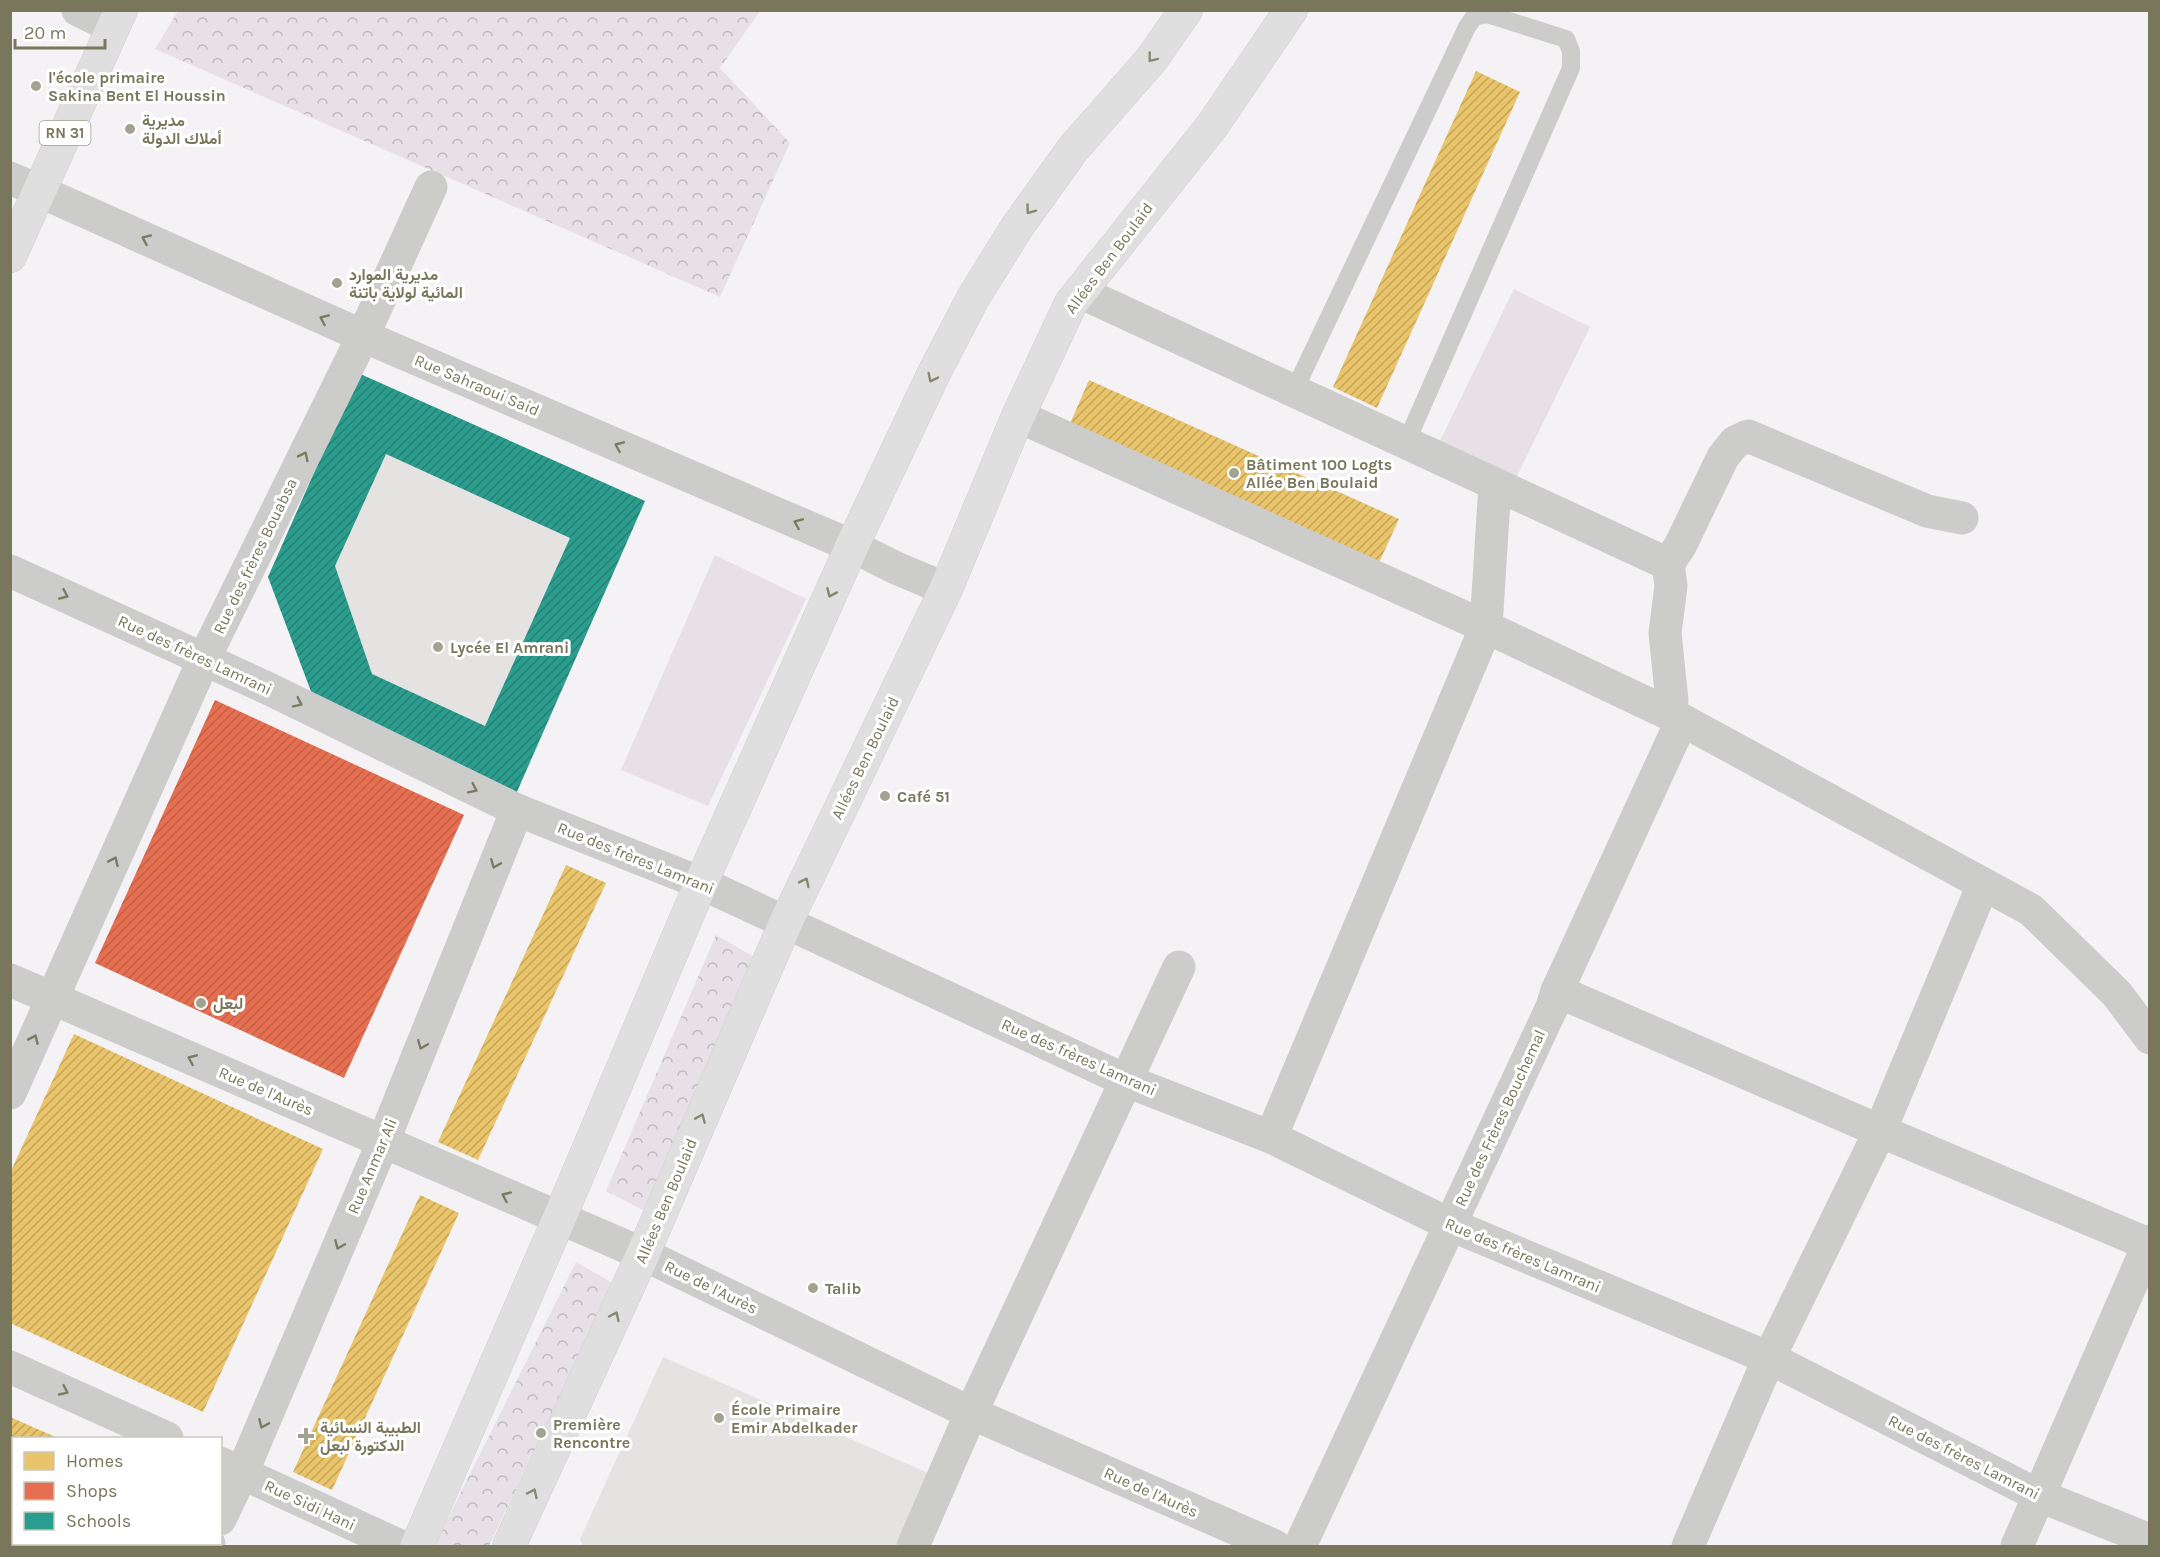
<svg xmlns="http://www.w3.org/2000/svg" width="2160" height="1557" font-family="Karla,Vazirmatn,sans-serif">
  <defs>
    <pattern id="park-crowns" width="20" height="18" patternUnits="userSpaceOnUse" patternTransform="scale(1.5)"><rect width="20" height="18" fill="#e7e0e7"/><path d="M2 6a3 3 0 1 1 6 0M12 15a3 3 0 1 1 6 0" fill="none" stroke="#c0babe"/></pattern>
    <pattern id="homes-hatch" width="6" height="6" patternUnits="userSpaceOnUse" patternTransform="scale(1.5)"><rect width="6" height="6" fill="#e9c46a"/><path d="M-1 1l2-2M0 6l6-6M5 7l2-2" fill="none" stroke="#c2a45a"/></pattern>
    <pattern id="shops-hatch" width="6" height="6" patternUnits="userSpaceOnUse" patternTransform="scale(1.5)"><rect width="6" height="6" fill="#e76f51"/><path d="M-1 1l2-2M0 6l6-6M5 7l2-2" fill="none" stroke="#c06046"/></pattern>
    <pattern id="schools-hatch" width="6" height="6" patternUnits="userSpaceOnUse" patternTransform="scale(1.5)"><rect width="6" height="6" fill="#2a9d8f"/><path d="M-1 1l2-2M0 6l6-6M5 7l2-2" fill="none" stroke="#287f72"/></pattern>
  </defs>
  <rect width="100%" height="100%" fill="#f4f2f5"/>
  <g fill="#e5e3e2">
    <path d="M358,373L645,501L512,803L321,718L268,577Z"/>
    <path d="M663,1357L942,1479L912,1546H583L580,1539Z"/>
  </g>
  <g fill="#e7e0e7">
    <path d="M1514,289L1590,327L1516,478L1440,441Z"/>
    <path d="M715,555L806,599L708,806L621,770Z"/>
  </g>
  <g fill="url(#park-crowns)">
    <path d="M178,11H760L720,68L790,143L720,297L155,49Z"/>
    <path d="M716,935L754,957L651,1214L606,1191Z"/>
    <path d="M576,1262L614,1284L489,1546H440L435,1544Z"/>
  </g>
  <g fill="url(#homes-hatch)">
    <path d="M1476,71L1520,92L1377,408L1333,387Z"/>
    <path d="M1089,380L1399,519L1378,565L1069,426Z"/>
    <path d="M566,865L606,883L478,1160L438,1142Z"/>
    <path d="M74,1034L323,1149L203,1412L10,1323V1173Z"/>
    <path d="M420,1195L459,1213L332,1490L293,1472Z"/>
    <path d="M10,1417L58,1438H14V1544H151L150,1546H10Z"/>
  </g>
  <path fill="url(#shops-hatch)" d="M215,700L464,815L344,1078L95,963Z"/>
  <path fill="url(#schools-hatch)" fill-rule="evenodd" d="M358,373L645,501L512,803L321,718L268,577ZM386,454L570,538L485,726L372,674L335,566Z"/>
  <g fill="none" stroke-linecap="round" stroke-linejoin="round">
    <defs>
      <g id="secondary">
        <path d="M417,1546L559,1219L701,883L852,546L934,373L973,298L1017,227L1073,149L1151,60L1186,10"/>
        <path d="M509,1546L643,1254L786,922L946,589L1018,416L1071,303L1212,126L1291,10"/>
      </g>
      <path id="primary" d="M10,256L121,10"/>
    </defs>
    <use href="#secondary" stroke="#d2d1d0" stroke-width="34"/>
    <use href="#primary" stroke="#d1d0cf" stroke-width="34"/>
    <path stroke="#ccccca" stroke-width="18" d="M1294,391L1467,27L1474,17L1487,14L1566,39L1571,51V68L1406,443"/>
    <g stroke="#ccccca" stroke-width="33">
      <path d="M78,10L113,27"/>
      <path d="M10,178L363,336L852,546L896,568L946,589"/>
      <path d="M1080,292L1668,564L1680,546L1723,457L1735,442L1748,436L1927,511L1962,518"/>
      <path d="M1018,416L1486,627L1682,720L2031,910L2117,994L2150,1038"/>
      <path d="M1668,564L1671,586L1665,633L1672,701"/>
      <path d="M10,571L267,688L517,810L701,883L1127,1081L1271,1137L1451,1225L1769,1358L2040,1496L2150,1540"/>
      <path d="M10,980L643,1254L971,1413L1275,1546"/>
      <path d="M1557,991L1880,1131L2148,1244"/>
      <path d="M10,1093L204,659L363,336L431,187"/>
      <path d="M1271,1137L1486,627L1495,484"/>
      <path d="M10,1367L167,1438"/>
      <path d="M220,1463L400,1546"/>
      <path d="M220,1519L242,1473L383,1142L517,810"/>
      <path d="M207,1546L209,1544"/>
      <path d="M913,1546L971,1413L1179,967"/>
      <path d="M1300,1546L1552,1007L1557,991L1682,720"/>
      <path d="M1688,1546L1769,1358L1880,1131L1983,885"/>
      <path d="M2017,1546L2150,1241"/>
    </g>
    <use href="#secondary" stroke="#e0dfdf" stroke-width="33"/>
    <use href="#primary" stroke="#e0dfdf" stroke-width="33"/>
  </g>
  <defs><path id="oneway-chevron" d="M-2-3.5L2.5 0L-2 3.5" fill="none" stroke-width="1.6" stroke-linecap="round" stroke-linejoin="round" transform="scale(1.5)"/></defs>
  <g stroke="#88876f">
    <use href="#oneway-chevron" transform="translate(1152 58) rotate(128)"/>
    <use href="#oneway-chevron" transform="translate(1030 210) rotate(126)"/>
    <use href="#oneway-chevron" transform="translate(932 378) rotate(116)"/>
    <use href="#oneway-chevron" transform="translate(831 593) rotate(114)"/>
    <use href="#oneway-chevron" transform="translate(805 882) rotate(-64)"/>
    <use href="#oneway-chevron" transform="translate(701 1118) rotate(-67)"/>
    <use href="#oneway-chevron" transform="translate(615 1316) rotate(-65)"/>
    <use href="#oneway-chevron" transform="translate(533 1493) rotate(-65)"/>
  </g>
  <g stroke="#7c7b61">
    <use href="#oneway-chevron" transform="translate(146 239) rotate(-156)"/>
    <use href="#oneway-chevron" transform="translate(324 319) rotate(-156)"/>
    <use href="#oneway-chevron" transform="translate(619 446) rotate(-157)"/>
    <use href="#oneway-chevron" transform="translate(304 456) rotate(-64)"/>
    <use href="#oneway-chevron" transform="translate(798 523) rotate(-157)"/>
    <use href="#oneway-chevron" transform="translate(64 595) rotate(24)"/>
    <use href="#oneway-chevron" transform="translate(298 703) rotate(26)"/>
    <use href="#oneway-chevron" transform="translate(473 789) rotate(26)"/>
    <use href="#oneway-chevron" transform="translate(114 861) rotate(-66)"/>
    <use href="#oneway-chevron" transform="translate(495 864) rotate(112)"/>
    <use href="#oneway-chevron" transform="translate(34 1039) rotate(-66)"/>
    <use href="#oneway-chevron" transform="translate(422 1045) rotate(112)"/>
    <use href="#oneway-chevron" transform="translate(192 1059) rotate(-157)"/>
    <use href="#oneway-chevron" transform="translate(506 1196) rotate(-156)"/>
    <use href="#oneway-chevron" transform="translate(339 1245) rotate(113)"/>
    <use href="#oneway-chevron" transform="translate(64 1391) rotate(25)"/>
    <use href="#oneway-chevron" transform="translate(263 1424) rotate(113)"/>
  </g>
  <g fill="#a3a291" stroke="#fff" stroke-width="2">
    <circle cx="36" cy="86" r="6"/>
    <circle cx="130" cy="129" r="6"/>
    <circle cx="337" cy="283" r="6"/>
    <circle cx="1234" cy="473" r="6"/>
    <circle cx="438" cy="647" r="6"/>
    <circle cx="885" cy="796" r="6"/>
    <circle cx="201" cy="1003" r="6"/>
    <circle cx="813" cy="1288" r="6"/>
    <circle cx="719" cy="1418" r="6"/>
    <circle cx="541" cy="1433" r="6"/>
    <path d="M303 1427h6v6h6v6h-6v6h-6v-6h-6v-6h6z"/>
  </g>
  <g text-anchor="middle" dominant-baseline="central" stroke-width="6" stroke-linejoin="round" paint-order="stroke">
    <rect fill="#fff" stroke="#a0a08c" stroke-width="1.5" x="39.5" y="121" width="51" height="24" rx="4.5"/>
    <g font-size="15" font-weight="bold" fill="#78775b">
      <text x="65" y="133">RN 31</text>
    </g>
    <g font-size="16" font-weight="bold" fill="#78775b" stroke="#fff" text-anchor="start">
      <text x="48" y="77">l'école primaire<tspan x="48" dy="18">Sakina Bent El Houssin</tspan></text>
      <text x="142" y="120">مديرية<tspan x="142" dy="18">أملاك الدولة</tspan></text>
      <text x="349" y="274">مديرية الموارد<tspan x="349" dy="18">المائية لولاية باتنة</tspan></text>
      <text x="1246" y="464">Bâtiment 100 Logts<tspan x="1246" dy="18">Allée Ben Boulaid</tspan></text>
      <text x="450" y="647">Lycée El Amrani</text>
      <text x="897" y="796">Café 51</text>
      <text x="213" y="1003">لبعل</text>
      <text x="825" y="1288">Talib</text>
      <text x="731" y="1409">École Primaire<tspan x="731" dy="18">Emir Abdelkader</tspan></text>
      <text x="553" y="1424">Première<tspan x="553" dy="18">Rencontre</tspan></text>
      <text x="320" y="1427">الطبيبة النسائية<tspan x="320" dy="18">الدكتورة لبعل</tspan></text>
    </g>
    <g font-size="16" fill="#78775b" stroke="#fff">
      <text transform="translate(1109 258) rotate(-53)">Allées Ben Boulaid</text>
      <text transform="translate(477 385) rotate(23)">Rue Sahraoui Said</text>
      <text transform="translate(255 556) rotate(-64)">Rue des frères Bouabsa</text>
      <text transform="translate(195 655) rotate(25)">Rue des frères Lamrani</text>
      <text transform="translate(865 758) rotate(-64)">Allées Ben Boulaid</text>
      <text transform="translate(636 858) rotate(22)">Rue des frères Lamrani</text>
      <text transform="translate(1079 1057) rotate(24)">Rue des frères Lamrani</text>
      <text transform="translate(266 1091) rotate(23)">Rue de l'Aurès</text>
      <text transform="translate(1500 1118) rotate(-65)">Rue des Frères Bouchemal</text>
      <text transform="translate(372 1166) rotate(-67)">Rue Anmar Ali</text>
      <text transform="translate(666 1201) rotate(-67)">Allées Ben Boulaid</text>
      <text transform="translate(1523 1255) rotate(23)">Rue des frères Lamrani</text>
      <text transform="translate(711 1287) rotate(26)">Rue de l'Aurès</text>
      <text transform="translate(1964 1457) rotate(27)">Rue des frères Lamrani</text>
      <text transform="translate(1151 1492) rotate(24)">Rue de l'Aurès</text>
      <text transform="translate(310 1505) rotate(25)">Rue Sidi Hani</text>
    </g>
  </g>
  <rect width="2160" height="1557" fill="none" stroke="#78775b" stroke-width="24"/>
  <rect x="12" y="1437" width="210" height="108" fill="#ffffff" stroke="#c9c9bd" stroke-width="1.5"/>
  <rect x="24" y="1452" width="30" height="18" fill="#e9c46a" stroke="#c9c9bd" stroke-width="1.5"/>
  <text x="66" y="1467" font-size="18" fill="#78775b">Homes</text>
  <rect x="24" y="1482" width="30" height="18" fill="#e76f51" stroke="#c9c9bd" stroke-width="1.5"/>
  <text x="66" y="1497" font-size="18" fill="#78775b">Shops</text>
  <rect x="24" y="1512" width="30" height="18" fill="#2a9d8f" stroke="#c9c9bd" stroke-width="1.5"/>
  <text x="66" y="1527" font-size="18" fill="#78775b">Schools</text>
  <path d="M15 39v9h90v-9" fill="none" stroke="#78775b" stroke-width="3"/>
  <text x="24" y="39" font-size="18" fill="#78775b" stroke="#ffffff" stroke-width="4.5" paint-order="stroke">20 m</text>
</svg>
